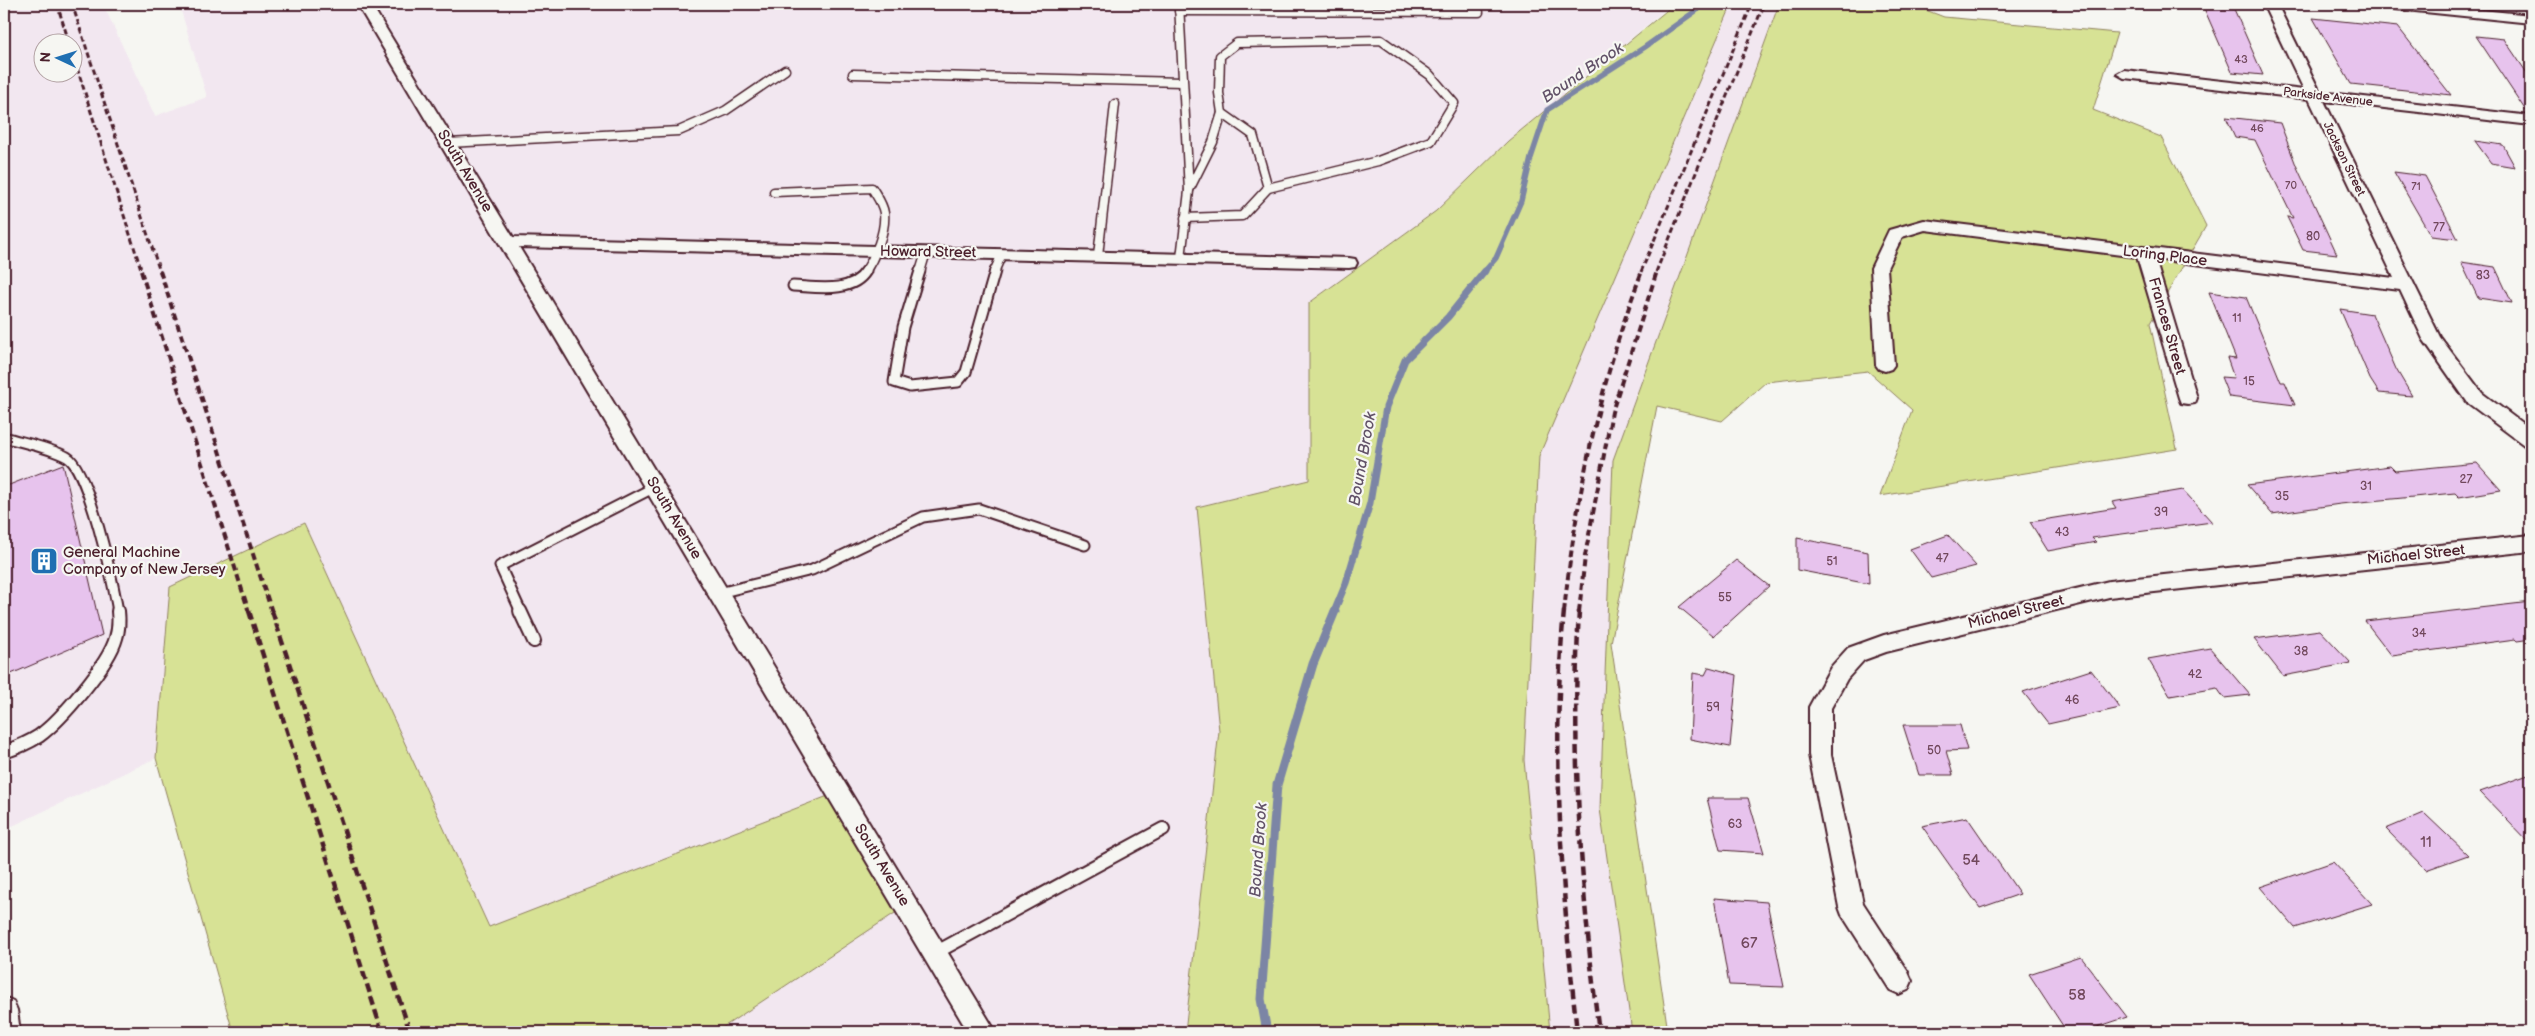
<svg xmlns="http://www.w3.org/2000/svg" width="2535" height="1036" font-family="'Balsamiq Sans',sans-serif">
  <rect width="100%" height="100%" fill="#f6f6f2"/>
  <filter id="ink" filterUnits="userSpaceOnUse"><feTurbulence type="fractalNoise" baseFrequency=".02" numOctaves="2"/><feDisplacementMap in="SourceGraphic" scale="10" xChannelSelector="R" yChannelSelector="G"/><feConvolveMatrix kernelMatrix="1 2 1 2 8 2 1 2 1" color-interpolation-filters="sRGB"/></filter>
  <g filter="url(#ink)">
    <g fill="#f2e7f0" fill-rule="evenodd">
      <path d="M4,4H103L155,116L207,97L179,4H1672L1508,141L1436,211L1309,303V480L1197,507L1219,731L1185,1032H716L898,911L828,796L489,928L304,523L170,587L156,758L4,830ZM42,42H72V72H42Z"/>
      <path d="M1732,4H1779L1613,460L1600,809L1632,1032H1550L1524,760L1539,456Z"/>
    </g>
    <g fill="#d7e295" stroke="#908060">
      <path d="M1672,4H1732L1539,456L1524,760L1550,1032H1185L1219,731L1197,507L1309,480V303L1436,211L1508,141L1666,11Z"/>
      <path d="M1779,4H1910L1944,17L2117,33L2093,110L2161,137L2206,226L2150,323L2177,449L1880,496L1912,410L1868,371L1766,382L1722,421L1657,406L1611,643L1668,1032H1632L1600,809L1613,460Z"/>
      <path d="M304,523L489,927L828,796L898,911L716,1032H233L156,758L170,587Z"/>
    </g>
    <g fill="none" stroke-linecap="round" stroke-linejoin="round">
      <path stroke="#7b85a5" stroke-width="5.5" d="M1484,272L1496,258L1521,201L1531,158L1547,110L1645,47L1697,10L1702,4"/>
      <path stroke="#7b85a5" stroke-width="7" d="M1334,612L1346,583L1370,503L1386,407L1405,360L1448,317L1485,271"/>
      <path stroke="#7b85a5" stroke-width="9" d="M1267,1032L1261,999L1277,785L1313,664L1335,611"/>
    </g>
    <g fill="#e7c3ed" stroke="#4a1f2b">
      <path d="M2203,6L2234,9L2263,75L2232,72Z"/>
      <path d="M2313,18L2398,27L2451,95L2351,84Z"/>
      <path d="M2476,36L2504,39L2531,79V114H2528Z"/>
      <path d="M2226,117L2280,123L2296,165L2337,254L2303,250L2287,217L2293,218L2255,140L2235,137Z"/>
      <path d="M2475,141L2503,145L2515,167L2491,163Z"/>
      <path d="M2394,172L2425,176L2458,239L2431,236Z"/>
      <path d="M2461,262L2495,267L2512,303L2478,298Z"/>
      <path d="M2209,292L2246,297L2281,382H2285L2295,405L2229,397L2221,377L2234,378L2227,358L2236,359Z"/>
      <path d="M2340,309L2372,314L2396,369L2412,396L2379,393L2370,379Z"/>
      <path d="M2477,463L2501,490L2459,497L2455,493L2340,504L2272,514L2247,485L2390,466L2395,471Z"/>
      <path d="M63,464L102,635L4,677V487Z"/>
      <path d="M2183,490L2212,522L2092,538L2096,542L2048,551L2030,522L2116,508L2112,502Z"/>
      <path d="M1948,535L1976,566L1931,578L1910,549Z"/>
      <path d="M1797,538L1868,552L1869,584L1797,570Z"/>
      <path d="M1736,560L1769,586L1714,636L1679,607Z"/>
      <path d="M2531,602V639L2517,641L2515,639L2392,656L2365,621Z"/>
      <path d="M2320,630L2351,663L2283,676L2254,639Z"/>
      <path d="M2210,648L2250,695L2224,698L2217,688L2170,696L2148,659Z"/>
      <path d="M1709,667L1737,675L1730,747L1690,739L1693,673L1705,675Z"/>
      <path d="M2091,670L2120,708L2048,724L2023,692Z"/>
      <path d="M1903,725H1960L1967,750L1946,751L1953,775H1919Z"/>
      <path d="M2531,774V845L2480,792Z"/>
      <path d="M1707,798H1748L1764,853L1720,850Z"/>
      <path d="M2424,813L2468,855L2426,870L2386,829Z"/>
      <path d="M1967,817L2020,894L1980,908L1922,826Z"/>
      <path d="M2333,862L2372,904L2295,928L2260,887Z"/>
      <path d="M1714,898L1767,902L1784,987L1729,985Z"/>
      <path d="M2081,957L2127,1017L2082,1032H2067L2029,974Z"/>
    </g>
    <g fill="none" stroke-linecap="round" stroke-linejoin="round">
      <defs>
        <g id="service-far2">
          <path d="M1179,4L1189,191L1181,258"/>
          <path d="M1179,11L1479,12"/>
          <path d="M1381,40L1430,75L1454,103L1431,141L1378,161L1268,188L1253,135L1222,113L1219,93L1220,56L1237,43Z"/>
          <path d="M853,74L1182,82"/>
          <path d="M448,143L679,131L725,111L785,70"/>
          <path d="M1189,190L1213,142L1222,113"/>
          <path d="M774,192L872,188C876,195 883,204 884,213C886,231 875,257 865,272"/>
          <path d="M1185,218L1242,216L1268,188"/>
          <path d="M1098,256L1115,104"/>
          <path d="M920,272L926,252"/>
          <path d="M994,272L1002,254"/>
        </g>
        <g id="service-far1">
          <path d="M920,271L903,327L894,382L910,387L958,382L966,372L995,271"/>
          <path d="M793,286C816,287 852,294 866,271"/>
          <path d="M4,437C24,443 48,447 67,457C88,468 114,585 118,612"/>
          <path d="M719,593L812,570L923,517L979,509L1085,545"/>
          <path d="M521,612L500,566L655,487"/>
        </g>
        <g id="service">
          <path d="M520,611L534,641"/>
          <path d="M4,752C16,748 28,743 39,736C61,720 109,664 116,638C119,629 119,620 118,611"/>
          <path d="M935,953L1163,829"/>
        </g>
        <g id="minor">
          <path d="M357,4H371L513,237L1349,258L1355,259L1357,263L1355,267L1349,268L519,247L996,1032H968Z"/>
          <path d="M2263,4H2277L2320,92L2531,116V125L2324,101L2440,337L2482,393L2531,430V447L2524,445L2468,403L2423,339L2400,290L2155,259L2197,398L2195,403L2188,404L2181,403L2179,398L2137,257L1925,230L1902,237L1887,268L1894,365L1891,369L1885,371L1879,369L1876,365L1871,268L1889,230L1924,220L2394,278L2309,99L2124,78L2117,74L2124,70L2304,90Z"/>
          <path d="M2379,4H2423L2531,15V23L2386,8Z"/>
          <path d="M2531,535V551L2109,597L1886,652L1864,660L1847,679L1831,708V755L1863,903L1908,972L1912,981L1908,990L1899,994L1890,990L1842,915L1839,907L1809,755V707L1831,667L1848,648L1884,635L2109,581Z"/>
          <path d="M4,997L13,1001L17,1010L20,1032H4Z"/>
        </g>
      </defs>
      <use href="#service-far2" stroke="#4a1f2b" stroke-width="11"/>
      <use href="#service-far1" stroke="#4a1f2b" stroke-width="13"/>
      <use href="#service" stroke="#4a1f2b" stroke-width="16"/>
      <use href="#minor" stroke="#4a1f2b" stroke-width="4"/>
      <use href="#service-far2" stroke="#f6f6f2" stroke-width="8"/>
      <use href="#service-far1" stroke="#f6f6f2" stroke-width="9"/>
      <use href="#service" stroke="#f6f6f2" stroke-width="12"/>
      <use href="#minor" fill="#f6f6f2" fill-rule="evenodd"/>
      <g stroke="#4a1f2b" stroke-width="3" stroke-dasharray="5.5 3" stroke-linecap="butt">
        <path d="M57,4L69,42"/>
        <path d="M72,4L160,272"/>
        <path d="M72,52L142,272"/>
        <path d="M1641,272L1752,4"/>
        <path d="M1656,272L1764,4"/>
      </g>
      <g stroke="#4a1f2b" stroke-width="4" stroke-dasharray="7 4" stroke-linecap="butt">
        <path d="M141,271L249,612"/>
        <path d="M160,271L272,612"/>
        <path d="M1564,612C1576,495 1600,382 1642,271"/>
        <path d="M1579,612L1585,556L1612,412L1657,271"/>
      </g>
      <g stroke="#4a1f2b" stroke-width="4.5" stroke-dasharray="9 4.5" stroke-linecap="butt">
        <path d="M249,611L382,1032"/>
        <path d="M272,611L410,1032"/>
        <path d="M1564,611C1551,751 1562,892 1577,1032"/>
        <path d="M1579,611C1571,751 1581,893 1599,1032"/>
      </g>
    </g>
  </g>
  <defs>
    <symbol id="building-square" viewBox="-11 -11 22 22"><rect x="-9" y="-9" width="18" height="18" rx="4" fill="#1f6fb2" stroke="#f6f6f2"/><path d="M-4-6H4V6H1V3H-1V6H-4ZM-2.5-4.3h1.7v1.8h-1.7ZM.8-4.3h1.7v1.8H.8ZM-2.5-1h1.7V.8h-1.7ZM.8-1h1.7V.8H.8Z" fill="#fff"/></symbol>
  </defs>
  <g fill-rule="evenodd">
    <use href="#building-square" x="28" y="545" width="32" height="32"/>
  </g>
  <g text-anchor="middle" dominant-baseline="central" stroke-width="4.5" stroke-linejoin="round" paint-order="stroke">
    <g font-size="11" fill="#71485c">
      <text x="2241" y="59">43</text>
      <text x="2257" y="128">46</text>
      <text x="2291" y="185">70</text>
      <text x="2416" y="186">71</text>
    </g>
    <g font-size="12" fill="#4a1f2b" stroke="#f6f6f2">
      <text transform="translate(2328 97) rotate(7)">Parkside Avenue</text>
      <text transform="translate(2344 159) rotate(64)">Jackson Street</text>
    </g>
    <g font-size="12" fill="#71485c">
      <text x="2439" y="227">77</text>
      <text x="2313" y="236">80</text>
      <text x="2483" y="275">83</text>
      <text x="2237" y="318">11</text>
      <text x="2249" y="381">15</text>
      <text x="2466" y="479">27</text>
      <text x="2366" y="486">31</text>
      <text x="2282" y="496">35</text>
      <text x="2161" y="512">39</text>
      <text x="2062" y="532">43</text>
      <text x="1942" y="558">47</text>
      <text x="1832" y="561">51</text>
      <text x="1725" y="597">55</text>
      <text x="2419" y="633">34</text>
      <text x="2301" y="651">38</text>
      <text x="2195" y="674">42</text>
      <text x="2072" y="700">46</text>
      <text x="1713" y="707">59</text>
      <text x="1934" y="750">50</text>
      <text x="1735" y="824">63</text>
    </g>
    <g font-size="15" fill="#4a1f2b" stroke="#f6f6f2">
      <text transform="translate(465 171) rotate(59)">South Avenue</text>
      <text transform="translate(928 252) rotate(1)">Howard Street</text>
      <text transform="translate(2165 256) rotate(7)">Loring Place</text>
      <text transform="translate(2167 326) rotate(74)">Frances Street</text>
      <text transform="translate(674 518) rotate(59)">South Avenue</text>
      <text transform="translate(2416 555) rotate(-6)">Michael Street</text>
      <text transform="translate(2016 612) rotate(-14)">Michael Street</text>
      <text transform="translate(882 865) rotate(59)">South Avenue</text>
    </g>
    <g font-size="15" fill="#4a1f2b" stroke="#f6f6f2" text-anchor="start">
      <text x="63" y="552">General Machine<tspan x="63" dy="17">Company of New Jersey</tspan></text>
    </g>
    <g font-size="15" fill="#71485c">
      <text x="2426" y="842">11</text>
      <text x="1971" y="860">54</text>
      <text x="1749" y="943">67</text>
      <text x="2077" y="995">58</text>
    </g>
    <g font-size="16" font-style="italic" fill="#625268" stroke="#f6f6f2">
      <text transform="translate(1583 73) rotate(-34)">Bound Brook</text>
      <text transform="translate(1363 459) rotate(-80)">Bound Brook</text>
      <text transform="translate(1259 850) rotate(-86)">Bound Brook</text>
    </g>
  </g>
  <rect width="2535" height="1036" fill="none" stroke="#f6f6f2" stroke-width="20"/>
  <rect x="10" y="10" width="2515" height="1016" fill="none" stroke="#4a1f2b" stroke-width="2" filter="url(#ink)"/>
  <g transform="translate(58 58) rotate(274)"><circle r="24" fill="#f6f6f2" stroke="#b1a0a2"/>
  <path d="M0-4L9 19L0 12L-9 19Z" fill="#1f6fb2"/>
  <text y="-8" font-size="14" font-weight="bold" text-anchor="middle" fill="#4a1f2b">N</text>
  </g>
</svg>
